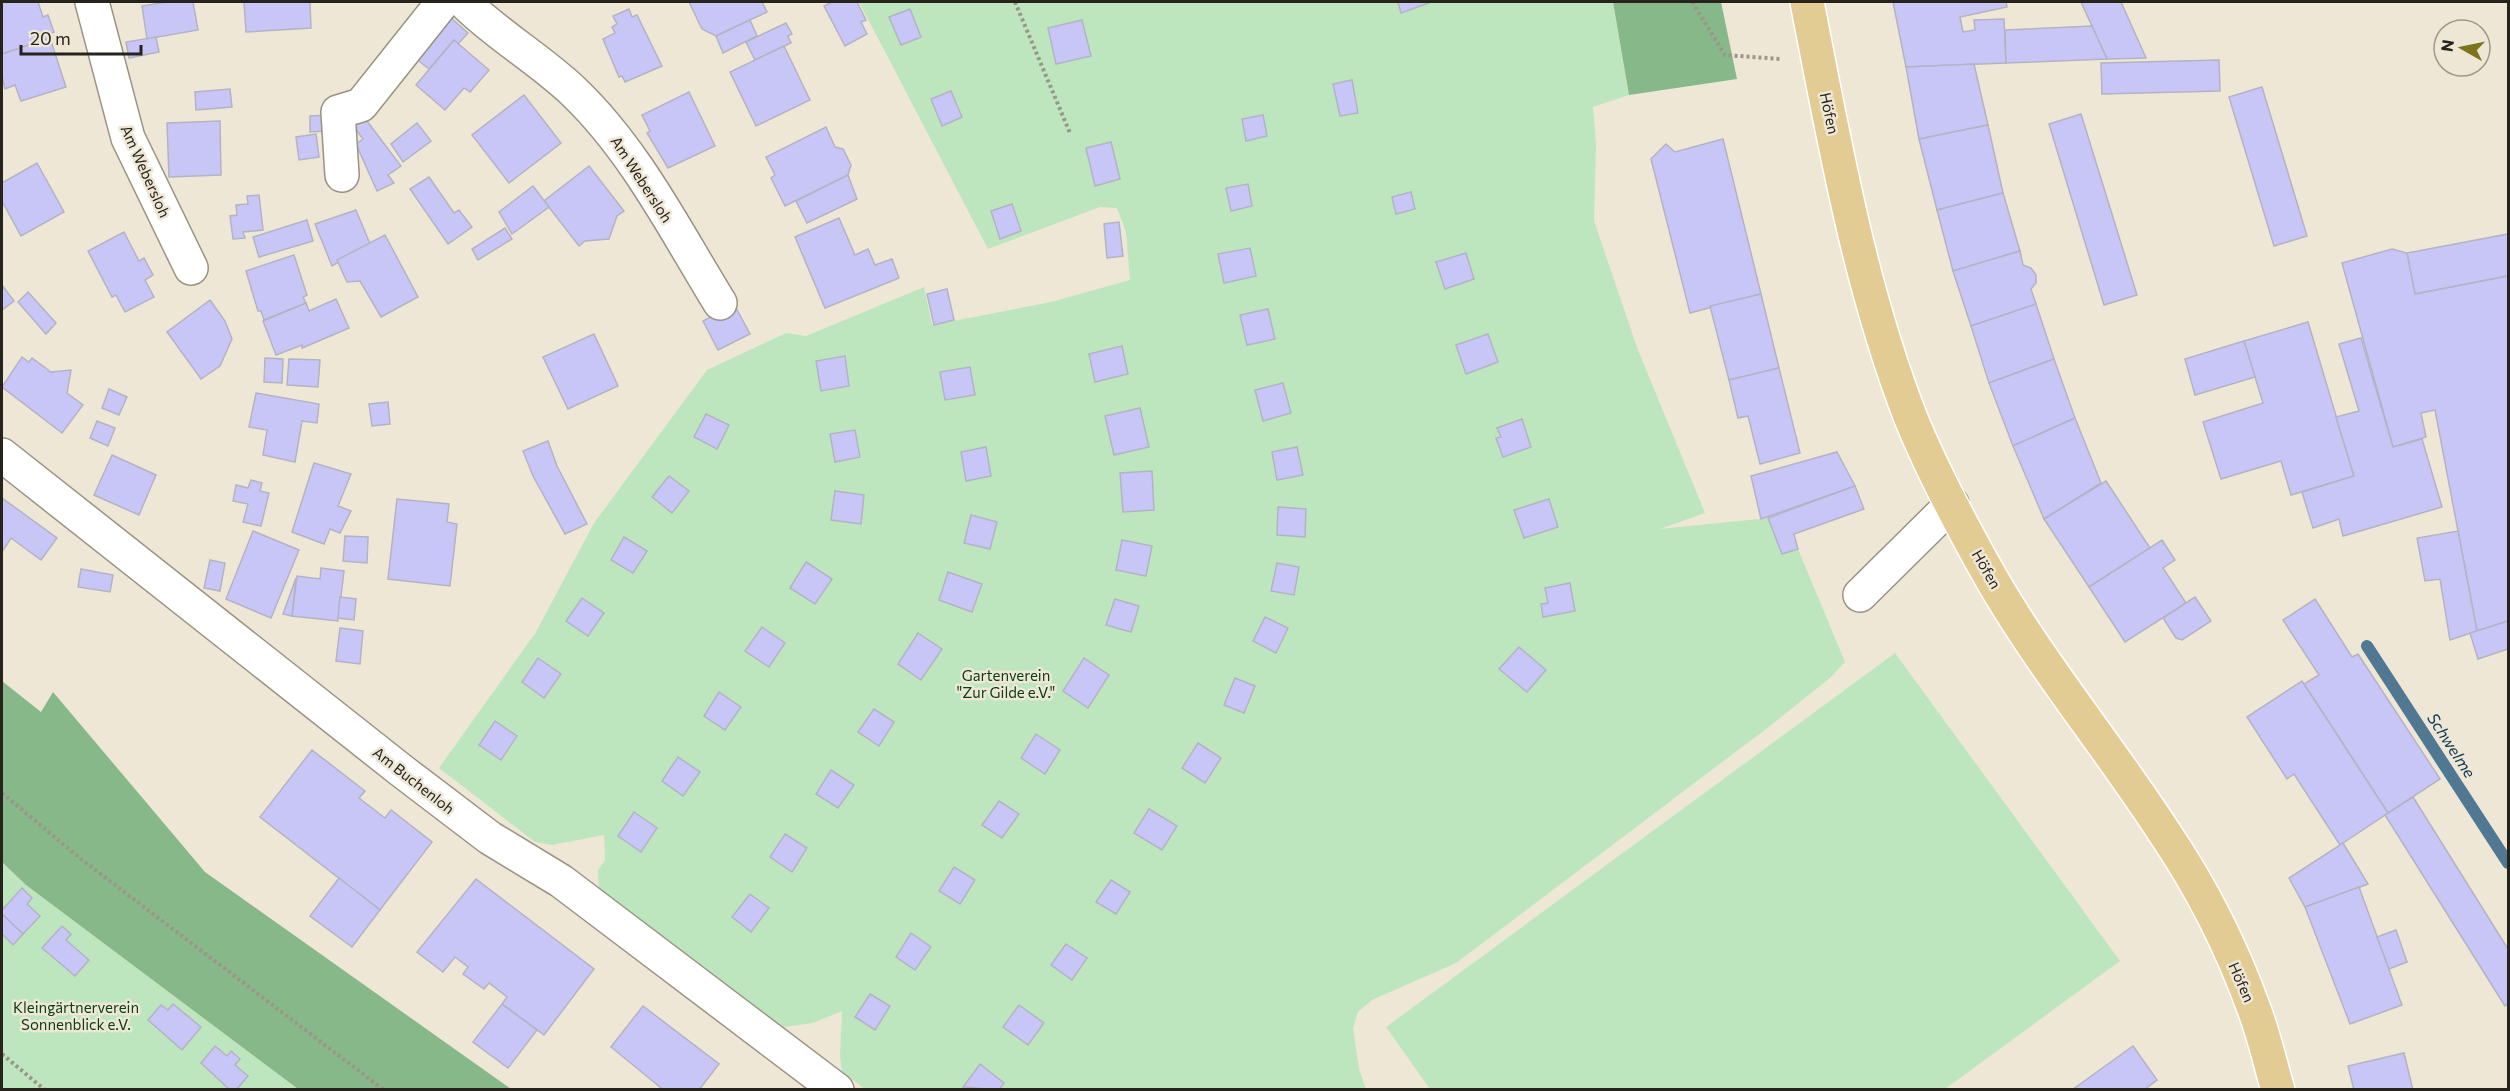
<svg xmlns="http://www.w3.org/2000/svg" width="2510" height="1091" font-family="Commissioner,sans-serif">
  <rect width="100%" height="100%" fill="#eee7d6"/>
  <g fill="#bde6be">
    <path d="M859,2H1613L1629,95L1593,107L1596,144L1594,221L1638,350L1705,513L1660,529L1768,518L1782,554L1798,549L1845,662L1830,678L1770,726L1456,963L1372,1000L1358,1012L1353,1028L1359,1069L1366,1089H865L842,1072L840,1056L842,1011L813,1023L784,1027L599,892L598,870L605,860L604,835L552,845L535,842L439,768L536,632L594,523L707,370L786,333L806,336L924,287L932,325L1051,302L1130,280L1126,232L1117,208L1100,207L988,249Z"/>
    <path d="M1895,653L2120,961L1945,1089H1430L1386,1027Z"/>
    <path d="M2,862L26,885L298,1089H2Z"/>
  </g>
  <g fill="#87b889">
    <path d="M1613,2H1721L1737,79L1629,95Z"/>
    <path d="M2,681L41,712L53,692L205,872L511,1089H298L26,885L2,862Z"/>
  </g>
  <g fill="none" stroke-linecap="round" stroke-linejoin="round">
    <path stroke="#517893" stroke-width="12" d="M2367,646L2508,863"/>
  </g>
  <g fill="#c8c6f7" stroke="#b3b3c4" stroke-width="1.5">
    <path d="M2,2H38L43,17L48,15L54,32L49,34L50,38L2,54Z"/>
    <path d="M167,2H193L198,30L147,39L142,6Z"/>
    <path d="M244,2H310L311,28L246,32Z"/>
    <path d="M689,2H762L767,12L716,36L702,29Z"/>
    <path d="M832,2H857L866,20L861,22L867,34L845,46L824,6Z"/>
    <path d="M1398,2H1429V3L1401,13Z"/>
    <path d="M1893,2H2006L2007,7L1960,17L1963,32L1975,30L1974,20L2004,19L2006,63L1906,67Z"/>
    <path d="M2081,2H2121L2146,58L2107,59Z"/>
    <path d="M629,9L632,17L637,15L662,66L625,82L622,76L619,77L603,39L615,33L612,27L617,24L613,16Z"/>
    <path d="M910,9L921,37L901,45L889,17Z"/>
    <path d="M449,16L468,33L458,44L454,40L429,69L414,57Z"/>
    <path d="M750,20L757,36L723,53L716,36Z"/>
    <path d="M1082,20L1091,56L1056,64L1048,28Z"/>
    <path d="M786,23L792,34L788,36L791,43L755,60L746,42Z"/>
    <path d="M2092,26L2107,59L2006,63L2005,30Z"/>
    <path d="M156,37L159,52L129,58L126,42Z"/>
    <path d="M50,38L66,87L21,101L15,85L5,89L2,76V54Z"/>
    <path d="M454,40L489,70L470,92L464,88L445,110L416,85Z"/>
    <path d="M784,46L810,100L756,126L730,72Z"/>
    <path d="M2219,60L2220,91L2102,94L2101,63Z"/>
    <path d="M1974,64L1988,125L1919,139L1906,67Z"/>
    <path d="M1352,80L1358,113L1340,116L1333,84Z"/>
    <path d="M2262,87L2307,236L2274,246L2229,97Z"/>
    <path d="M230,89L232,107L196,110L195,92Z"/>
    <path d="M951,91L962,117L942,126L931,99Z"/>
    <path d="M689,92L715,146L668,168L647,133L650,131L642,115Z"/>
    <path d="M524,95L561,143L509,183L472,135Z"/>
    <path d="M2081,114L2137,295L2104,305L2049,124Z"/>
    <path d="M327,115V131L310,132V116Z"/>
    <path d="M1263,115L1267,136L1246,141L1242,119Z"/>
    <path d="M364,117L401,166L388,175L394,183L377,191L356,144L363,139L354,127Z"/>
    <path d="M220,121L221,175L169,177L167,123Z"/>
    <path d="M417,123L431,141L403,162L391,144Z"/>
    <path d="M1988,125L2003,193L1937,210L1919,139Z"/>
    <path d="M826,127L835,147L843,149L851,165L848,175L785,206L771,178L775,175L766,157Z"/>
    <path d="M316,134L319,157L299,160L296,137Z"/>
    <path d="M1723,139L1761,294L1690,313L1651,159L1666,144L1675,152Z"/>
    <path d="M1111,142L1120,179L1095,186L1086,148Z"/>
    <path d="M37,163L64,212L21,236L2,201V183Z"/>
    <path d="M589,166L624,211L617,216L609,239L585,241L579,246L544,201Z"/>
    <path d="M848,175L857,199L807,223L796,201Z"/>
    <path d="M429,177L454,213L459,210L472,227L448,244L410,189Z"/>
    <path d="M1248,184L1252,206L1231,211L1226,188Z"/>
    <path d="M533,186L549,207L512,234L499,212Z"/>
    <path d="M1411,192L1415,209L1396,214L1392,197Z"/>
    <path d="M2003,193L2020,251L1953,271L1937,210Z"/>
    <path d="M259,195L263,230L243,232L245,238L233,239L230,216L237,215L236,205L248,204L247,196Z"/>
    <path d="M1012,204L1021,231L1000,239L991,211Z"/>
    <path d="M356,210L370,244L332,266L315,224Z"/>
    <path d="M839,218L855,255L868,249L875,265L892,259L899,278L825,308L795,237Z"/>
    <path d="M307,220L313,241L259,257L253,237Z"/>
    <path d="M1119,222L1123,256L1107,258L1104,224Z"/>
    <path d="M505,228L512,239L478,260L472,249Z"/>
    <path d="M124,232L139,261L144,258L153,275L145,280L154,297L125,312L116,295L112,297L88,251Z"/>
    <path d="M2508,234V276L2415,294L2407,253Z"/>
    <path d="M385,235L418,297L381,317L360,281L347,282L337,260Z"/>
    <path d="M1250,248L1256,276L1224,283L1218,254Z"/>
    <path d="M2392,249L2407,253L2415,294L2508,276V621L2477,631L2435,410L2421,413L2426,437L2393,447L2342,263Z"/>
    <path d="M2020,251L2023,265L2031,268L2036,275V283L2031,289L2036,304L1971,326L1953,271Z"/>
    <path d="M1466,253L1474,279L1445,289L1436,262Z"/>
    <path d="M294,255L307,295L303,297L306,303L264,320L261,311H258L246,271Z"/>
    <path d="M2,285L14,301L2,310Z"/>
    <path d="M947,289L954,320L934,325L927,294Z"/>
    <path d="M28,292L56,323L46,334L18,302Z"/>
    <path d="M1761,294L1779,368L1729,380L1710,306Z"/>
    <path d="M336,299L349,328L302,348V345L276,355L263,321L306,303L309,311Z"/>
    <path d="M210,300L225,321L232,339L220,366L201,379L167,332Z"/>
    <path d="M734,304L750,334L718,350L703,321Z"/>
    <path d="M2036,304L2054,359L1989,383L1971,326Z"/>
    <path d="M1268,309L1275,339L1247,345L1240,315Z"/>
    <path d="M2308,322L2354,476L2291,495L2281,461L2221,479L2203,422L2263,403L2244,341Z"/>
    <path d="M594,334L618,386L568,409L543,357Z"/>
    <path d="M1488,334L1498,362L1466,374L1456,345Z"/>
    <path d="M2361,338L2393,447L2422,439L2442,507L2343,536L2339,519L2313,528L2302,492L2354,476L2336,417L2359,411L2339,344Z"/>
    <path d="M2244,341L2255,377L2195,395L2185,359Z"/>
    <path d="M1122,346L1128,374L1095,382L1089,354Z"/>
    <path d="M845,356L849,386L821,391L816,361Z"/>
    <path d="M22,357L29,362L32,358L51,372L71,370L67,393L83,405L62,433L2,387Z"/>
    <path d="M265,358L283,359L282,383L264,382Z"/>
    <path d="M289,359L320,360L318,387L287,385Z"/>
    <path d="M2054,359L2075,418L2013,446L1989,383Z"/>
    <path d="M970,367L975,395L945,400L940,372Z"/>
    <path d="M1779,368L1800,453L1760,464L1748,416L1738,418L1729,380Z"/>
    <path d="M1283,383L1291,413L1263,421L1255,390Z"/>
    <path d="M109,389L127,397L119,415L102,408Z"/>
    <path d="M256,393L319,404L317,423L302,421L295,462L263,455L267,430L249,427Z"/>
    <path d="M388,402L390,424L372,426L369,404Z"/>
    <path d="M1140,408L1149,447L1114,455L1105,416Z"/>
    <path d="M706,414L729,425L717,449L694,437Z"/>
    <path d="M2075,418L2101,483L2044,519L2013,446Z"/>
    <path d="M1522,419L1531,447L1503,457L1496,438L1501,437L1497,428Z"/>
    <path d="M97,421L115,428L108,446L90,438Z"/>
    <path d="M855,430L860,457L835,462L830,434Z"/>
    <path d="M548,441L557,466L587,524L565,534L533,476L523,451Z"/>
    <path d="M986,447L991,476L966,481L961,452Z"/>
    <path d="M1297,447L1303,475L1277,480L1272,452Z"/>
    <path d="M1837,452L1855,486L1761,519L1751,476Z"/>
    <path d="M112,455L156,475L139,515L94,495Z"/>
    <path d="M314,463L351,474L338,506L351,511L340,533L330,529L324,544L292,532Z"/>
    <path d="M1152,471L1154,510L1123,512L1120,473Z"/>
    <path d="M669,476L689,491L672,513L652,497Z"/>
    <path d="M251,480L262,483L260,491L269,493L261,526L243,522L248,504L233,501L236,485L248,488Z"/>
    <path d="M2106,481L2150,548L2089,587L2044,519Z"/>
    <path d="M1855,486L1864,509L1794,534L1798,549L1782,554L1768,518Z"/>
    <path d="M835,491L864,495L861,524L831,520Z"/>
    <path d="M2,498L57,538L41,560L11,538L2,552Z"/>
    <path d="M397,499L449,504L447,522L457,524L450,586L388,579Z"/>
    <path d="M1549,499L1558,527L1524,538L1514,510Z"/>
    <path d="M1278,507L1306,509L1305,537L1277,535Z"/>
    <path d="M971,515L997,522L990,549L964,543Z"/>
    <path d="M253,531L299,550L271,618L226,599Z"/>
    <path d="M2458,531L2477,631L2450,640L2440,579L2425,581L2417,538Z"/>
    <path d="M345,536L368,537L367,563L343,561Z"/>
    <path d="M624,537L647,551L633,573L611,560Z"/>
    <path d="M1122,540L1152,546L1146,576L1116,570Z"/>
    <path d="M2162,540L2175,560L2163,568L2186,603L2125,642L2089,587Z"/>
    <path d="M210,560L225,563L220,591L204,588Z"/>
    <path d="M806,562L832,579L815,604L790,588Z"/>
    <path d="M1277,563L1299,567L1294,595L1271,591Z"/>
    <path d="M321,568L344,571L338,621L292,616L297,576L320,579Z"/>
    <path d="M81,569L113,575L110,592L78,587Z"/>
    <path d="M948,572L982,584L972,612L939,600Z"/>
    <path d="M296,578L292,616L283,614Z"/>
    <path d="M1570,583L1575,611L1543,617L1541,604L1548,603L1545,588Z"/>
    <path d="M340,597L356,599L354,620L338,618Z"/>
    <path d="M2195,597L2211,621L2182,640L2176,638L2163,618Z"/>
    <path d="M582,598L604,613L588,636L566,621Z"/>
    <path d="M1115,599L1139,606L1131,632L1106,625Z"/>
    <path d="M2315,599L2352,657L2358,654L2440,779L2388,813L2304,684L2319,675L2283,620Z"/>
    <path d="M1265,617L1288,628L1276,653L1253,641Z"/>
    <path d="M2508,621V649L2478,659L2470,633Z"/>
    <path d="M762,627L785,643L769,667L745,651Z"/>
    <path d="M340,628L363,631L360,664L336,661Z"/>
    <path d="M918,633L942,649L921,680L898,664Z"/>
    <path d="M1519,647L1546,670L1527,692L1499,669Z"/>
    <path d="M538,658L561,674L544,698L522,682Z"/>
    <path d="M1084,658L1109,675L1088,708L1063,691Z"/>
    <path d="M1235,678L1255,686L1244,713L1224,705Z"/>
    <path d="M2302,681L2388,813L2340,845L2294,774L2287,779L2247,717Z"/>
    <path d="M719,692L741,707L725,730L704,716Z"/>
    <path d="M874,709L894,722L879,746L858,732Z"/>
    <path d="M495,721L517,736L501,760L479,745Z"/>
    <path d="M1036,734L1060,750L1045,774L1021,758Z"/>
    <path d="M1198,743L1221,758L1205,783L1182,768Z"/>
    <path d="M312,750L365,791L359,798L385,818L391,810L432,842L380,910L260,817Z"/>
    <path d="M678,757L700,772L683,796L662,781Z"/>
    <path d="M831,770L854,785L838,808L816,794Z"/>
    <path d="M2413,797L2508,949V1003L2505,1006L2385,815Z"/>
    <path d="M999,801L1019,814L1002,838L982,825Z"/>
    <path d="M1149,809L1177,826L1162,850L1134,833Z"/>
    <path d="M634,812L657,828L641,852L618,836Z"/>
    <path d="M785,834L807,848L792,872L770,857Z"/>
    <path d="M2343,843L2368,884L2305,907L2289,878Z"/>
    <path d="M954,867L975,880L960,904L939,891Z"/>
    <path d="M339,878L380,910L352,947L310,916Z"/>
    <path d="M476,879L594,969L544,1035L502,1004L507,997L489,983L484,989L463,974L468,967L455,957L443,972L417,952Z"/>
    <path d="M1111,880L1130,892L1116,914L1096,902Z"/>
    <path d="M2359,887L2402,1005L2350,1024L2305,907Z"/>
    <path d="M22,888L32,898L27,904L40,916L23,934L2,914V910Z"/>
    <path d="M750,894L769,908L751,932L732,917Z"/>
    <path d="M2,914L23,934L13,945L2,934Z"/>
    <path d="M62,926L71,934L66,940L89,960L75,976L42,948Z"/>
    <path d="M2396,930L2407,962L2389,969L2377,937Z"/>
    <path d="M911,933L931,947L915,970L896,957Z"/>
    <path d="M1066,944L1087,958L1072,980L1051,965Z"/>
    <path d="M870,994L890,1006L875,1030L855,1017Z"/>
    <path d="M173,1004L201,1027L182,1050L148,1020L161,1005L168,1010Z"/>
    <path d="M502,1004L537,1030L508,1068L473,1042Z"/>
    <path d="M1019,1005L1044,1023L1028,1045L1003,1027Z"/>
    <path d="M643,1006L719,1064L699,1090H660L661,1088L611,1047Z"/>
    <path d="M215,1046L227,1056L231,1051L240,1059L235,1065L248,1076L236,1090H230L201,1063Z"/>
    <path d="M2133,1046L2157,1080L2144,1090H2072Z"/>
    <path d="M2404,1053L2413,1090H2354L2348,1066Z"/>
    <path d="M980,1064L1004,1083L999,1090L963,1087Z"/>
  </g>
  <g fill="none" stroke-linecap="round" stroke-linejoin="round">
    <defs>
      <g id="minor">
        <path d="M92,2L128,138L191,268"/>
        <path d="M464,2C497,35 538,58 573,91C635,150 675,230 720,303"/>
        <path d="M342,175L338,112L361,105L443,2"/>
        <path d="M2,455L402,771L490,838L561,881L837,1090"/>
        <path d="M1860,595L1952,504"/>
      </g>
      <path id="major" d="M1807,2C1834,140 1859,284 1910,416C1930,466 1956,515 1982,562C2034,657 2105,741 2164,832C2200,885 2232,948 2254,1009C2264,1035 2270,1063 2278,1090"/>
    </defs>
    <use href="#minor" stroke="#999383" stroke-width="36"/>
    <use href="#major" stroke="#fff" stroke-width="36"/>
    <g stroke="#9b9689" stroke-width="4" stroke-dasharray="3 3" stroke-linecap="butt">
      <path d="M1015,2L1070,133"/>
      <path d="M1692,2L1725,55L1781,59"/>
      <path d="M2,793L81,859L384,1090"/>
      <path d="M2,1054L45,1090"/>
    </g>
    <use href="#minor" stroke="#fff" stroke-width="33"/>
    <use href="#major" stroke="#e3cb94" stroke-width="33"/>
  </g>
  <g text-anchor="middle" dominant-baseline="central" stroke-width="5" stroke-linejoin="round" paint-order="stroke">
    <g font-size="15" fill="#26231d" stroke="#eee7d6">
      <text transform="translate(1830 113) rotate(78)">Höfen</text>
      <text transform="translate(146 171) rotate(66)">Am Webersloh</text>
      <text transform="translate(642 179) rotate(57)">Am Webersloh</text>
      <text transform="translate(1987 569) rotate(60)">Höfen</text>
      <text transform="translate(414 780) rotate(38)">Am Buchenloh</text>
      <text transform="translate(2242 982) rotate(66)">Höfen</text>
    </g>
    <g font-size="15" fill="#0a4114" stroke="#eee7d6">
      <text x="1006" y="675">Gartenverein<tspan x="1006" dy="17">"Zur Gilde e.V."</tspan></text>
      <text x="76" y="1007">Kleingärtnerverein<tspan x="76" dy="17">Sonnenblick e.V.</tspan></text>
    </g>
    <g font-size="16" font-style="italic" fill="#083753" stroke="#eee7d6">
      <text transform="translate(2452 745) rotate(57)">Schwelme</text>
    </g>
  </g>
  <rect width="2510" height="1091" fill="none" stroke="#26231d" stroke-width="6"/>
  <g transform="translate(2462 48) rotate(279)"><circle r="28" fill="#eee7d6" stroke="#9e998c" stroke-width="1.5"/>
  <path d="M0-4.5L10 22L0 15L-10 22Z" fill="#7b761b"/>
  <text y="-9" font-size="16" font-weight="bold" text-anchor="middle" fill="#26231d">N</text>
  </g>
  <path d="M21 45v9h120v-9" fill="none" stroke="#26231d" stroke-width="3"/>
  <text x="30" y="45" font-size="18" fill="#26231d" stroke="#eee7d6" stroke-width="4.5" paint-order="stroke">20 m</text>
</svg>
